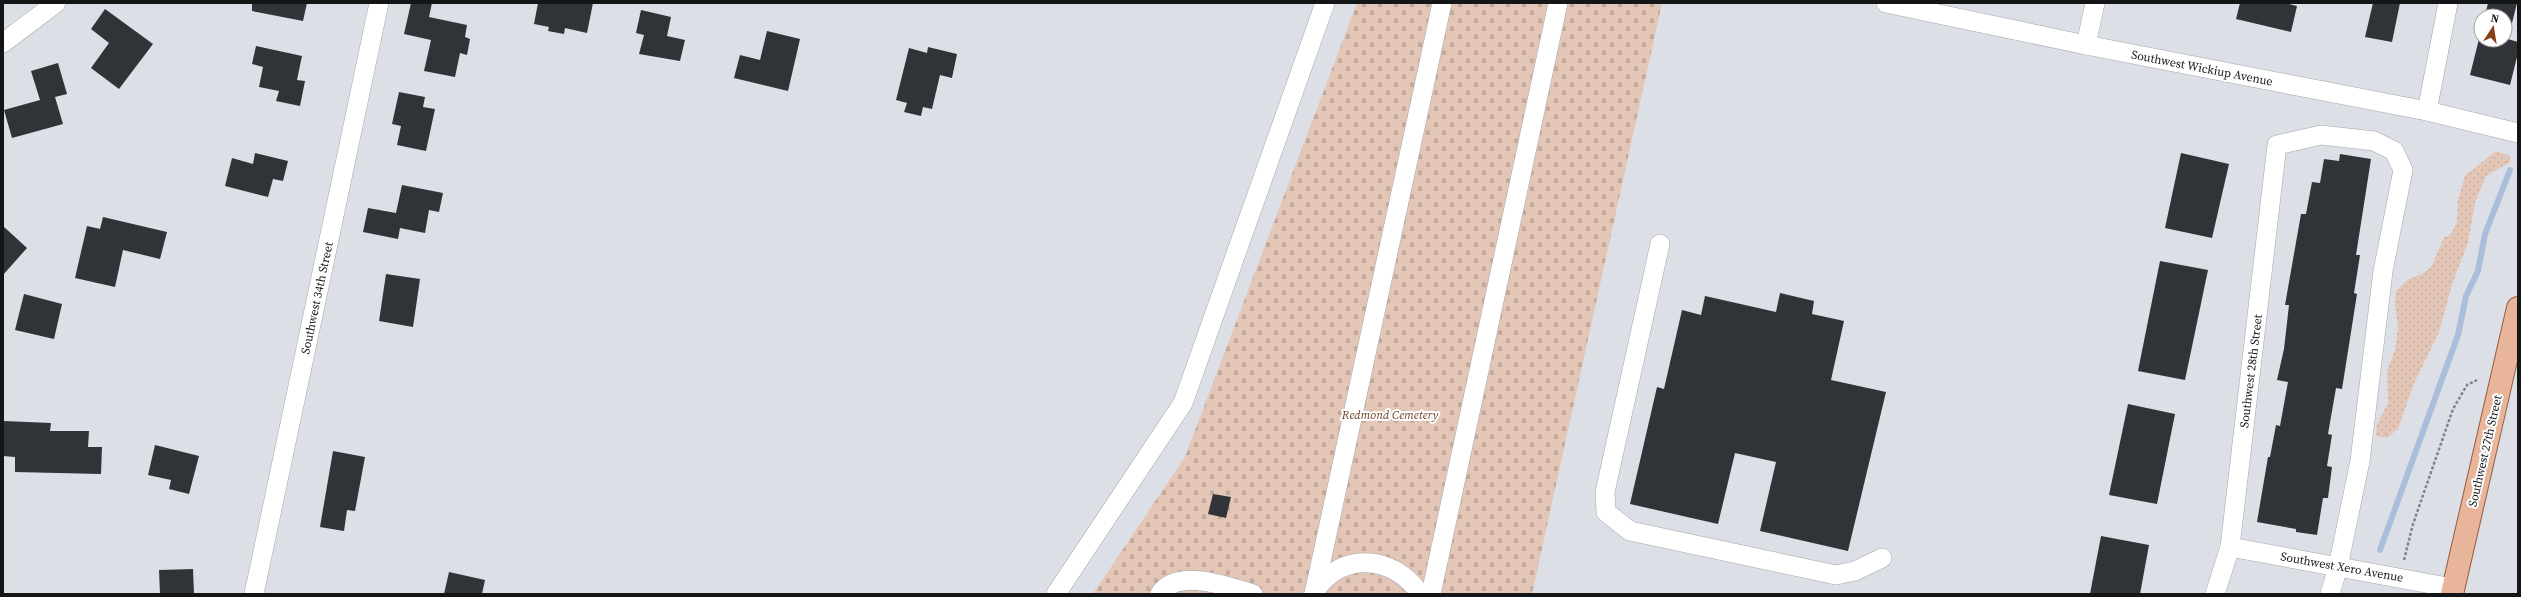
<svg xmlns="http://www.w3.org/2000/svg" width="2521" height="597" font-family="'Source Serif 4',serif">
  <defs>
    <pattern id="grass-dots" width="8" height="8" patternUnits="userSpaceOnUse"><rect width="8" height="8" fill="#e4c6b7"/><path d="M2 2h.1M6 6h.1" fill="none" stroke="#c3a99d" stroke-width="1.8" stroke-linecap="round"/></pattern>
    <pattern id="cemetery-stones" width="16" height="16" patternUnits="userSpaceOnUse"><rect width="16" height="16" fill="#e4c6b7"/><path d="M2 7V4a2 2 0 0 1 4 0v3zM10 15v-3a2 2 0 0 1 4 0v3z" fill="#c3a99d"/></pattern>
  </defs>
  <rect width="100%" height="100%" fill="#dcdfe5"/>
  <path fill="url(#grass-dots)" d="M2496,151L2510,156V162L2486,176L2475,202L2468,243L2453,281L2439,332L2414,383L2398,429L2387,438L2376,436L2377,424L2388,403L2387,371L2395,350L2398,327L2395,303L2396,291L2407,280L2422,274L2431,267L2444,238L2450,235L2457,223L2458,199L2465,176Z"/>
  <path fill="url(#cemetery-stones)" d="M1357,3H1662L1532,594H1093L1185,457Z"/>
  <g fill="none" stroke-linecap="round" stroke-linejoin="round">
    <path stroke="#aabddb" stroke-width="6" d="M2380,550L2458,335L2466,296L2478,271L2485,234L2510,170"/>
  </g>
  <g fill="#303337">
    <path d="M252,3H307L303,21L252,11Z"/>
    <path d="M411,3H432L429,17L467,25L465,37L470,39L467,55L460,53L455,77L424,71L431,40L404,34Z"/>
    <path d="M538,3H593L587,33L565,28L564,34L548,31L549,27L534,24Z"/>
    <path d="M2240,3H2285L2297,6L2291,32L2236,19Z"/>
    <path d="M2373,3H2400L2392,42L2365,37Z"/>
    <path d="M2488,3H2517L2508,39L2518,42V53L2510,85L2470,75L2481,31V40H2505V16H2485Z"/>
    <path d="M105,9L153,44L119,89L91,68L109,43L91,29Z"/>
    <path d="M641,10L671,17L667,36L685,40L680,61L639,54L644,35L636,33Z"/>
    <path d="M767,31L800,39L788,91L734,78L740,55L760,60Z"/>
    <path d="M256,46L302,56L297,80L305,81L300,106L276,101L279,91L259,87L263,67L252,64Z"/>
    <path d="M928,47L957,54L952,78L940,75L932,109L923,107L921,116L904,112L907,103L896,100L909,48L927,53Z"/>
    <path d="M58,63L67,94L55,97L63,124L12,138L4,110L40,100L31,71Z"/>
    <path d="M399,92L425,97L423,107L435,109L426,151L397,145L401,126L392,124Z"/>
    <path d="M255,153L288,161L283,181L273,179L268,197L225,186L232,158L253,164Z"/>
    <path d="M2181,153L2229,164L2212,238L2165,228Z"/>
    <path d="M2340,154L2371,159L2356,255H2360L2354,293L2357,294L2342,389L2336,388L2328,434L2332,435L2327,466L2332,467L2328,498H2323L2317,535L2296,532V529L2257,522L2268,457H2270L2276,425L2280,426L2288,382L2277,380L2284,349L2289,305H2285L2301,214H2306L2312,182L2320,183L2324,159L2339,161Z"/>
    <path d="M402,185L443,193L439,212L429,210L425,233L400,228L398,239L363,232L368,208L396,213Z"/>
    <path d="M103,217L167,232L160,259L123,250L115,287L75,278L87,226L100,229Z"/>
    <path d="M3,226L27,248L3,275Z"/>
    <path d="M2160,261L2208,270L2185,380L2138,371Z"/>
    <path d="M386,274L420,279L413,327L379,321Z"/>
    <path d="M1780,293L1814,301L1812,314L1844,321L1831,380L1886,392L1848,551L1760,531L1776,462L1735,453L1718,524L1630,504L1657,387L1664,389L1682,310L1701,315L1705,296L1776,312Z"/>
    <path d="M24,294L62,304L54,339L15,330Z"/>
    <path d="M2128,404L2175,414L2157,504L2109,495Z"/>
    <path d="M3,421L51,423L50,431H89L88,447H102L101,474L15,472V457L3,456Z"/>
    <path d="M155,445L199,456L189,494L169,489L171,480L148,475Z"/>
    <path d="M333,451L365,457L355,511L347,510L344,531L320,527Z"/>
    <path d="M1213,494L1231,497L1226,518L1208,514Z"/>
    <path d="M2101,536L2149,545L2140,594H2090Z"/>
    <path d="M193,569L194,594H160L159,570Z"/>
    <path d="M449,572L485,580L482,594H444Z"/>
  </g>
  <g fill="none" stroke-linecap="round" stroke-linejoin="round">
    <defs>
      <g id="minor">
        <path d="M1886,3L2086,45L2427,111L2518,133"/>
        <path d="M3,43L56,3"/>
        <path d="M2086,45L2095,3"/>
        <path d="M2427,111L2448,3"/>
        <path d="M1660,244L1605,492L1606,512L1630,531L1836,575L1855,571L1882,558"/>
        <path d="M2230,547L2453,588"/>
        <path d="M1314,593C1340,550 1394,555 1420,594"/>
        <path d="M254,594L379,3"/>
        <path d="M1056,594L1183,403L1325,3"/>
        <path d="M1160,594C1177,567 1230,587 1253,594"/>
        <path d="M1314,594L1442,3"/>
        <path d="M1431,594L1558,3"/>
        <path d="M2215,594L2230,547L2277,145L2321,135L2374,141L2394,151L2403,170L2383,271L2360,461L2338,567L2330,594"/>
      </g>
      <path id="major" d="M2452,594L2518,308"/>
    </defs>
    <use href="#minor" stroke="#a3a6ac" stroke-width="20"/>
    <use href="#major" stroke="#935c41" stroke-width="24"/>
    <path stroke="#818387" stroke-width="2.5" stroke-dasharray="3 2" stroke-linecap="butt" d="M2404,560L2413,524L2453,409L2467,385L2477,380"/>
    <use href="#minor" stroke="#fff" stroke-width="19"/>
    <use href="#major" stroke="#e8b59b" stroke-width="22"/>
  </g>
  <g text-anchor="middle" dominant-baseline="central" stroke-width="4" stroke-linejoin="round" paint-order="stroke">
    <g font-size="12" fill="#131516" stroke="#fff">
      <text transform="translate(2202 68) rotate(11)">Southwest Wickiup Avenue</text>
      <text transform="translate(317 298) rotate(-78)">Southwest 34th Street</text>
      <text transform="translate(2251 371) rotate(-83)">Southwest 28th Street</text>
      <text transform="translate(2485 451) rotate(-77)">Southwest 27th Street</text>
      <text transform="translate(2342 567) rotate(10)">Southwest Xero Avenue</text>
    </g>
    <g font-size="12" font-style="italic" fill="#6f3f26" stroke="#fff">
      <text x="1390" y="415">Redmond Cemetery</text>
    </g>
  </g>
  <rect width="2521" height="597" fill="none" stroke="#131516" stroke-width="8"/>
  <g transform="translate(2493 28) rotate(12)"><circle r="19" fill="#ffffff" stroke="#a1a1a2"/>
  <path d="M0-3L7 15L0 10L-7 15Z" fill="#843f17"/>
  <text y="-6" font-size="11" font-weight="bold" text-anchor="middle" fill="#131516">N</text>
  </g>
</svg>
